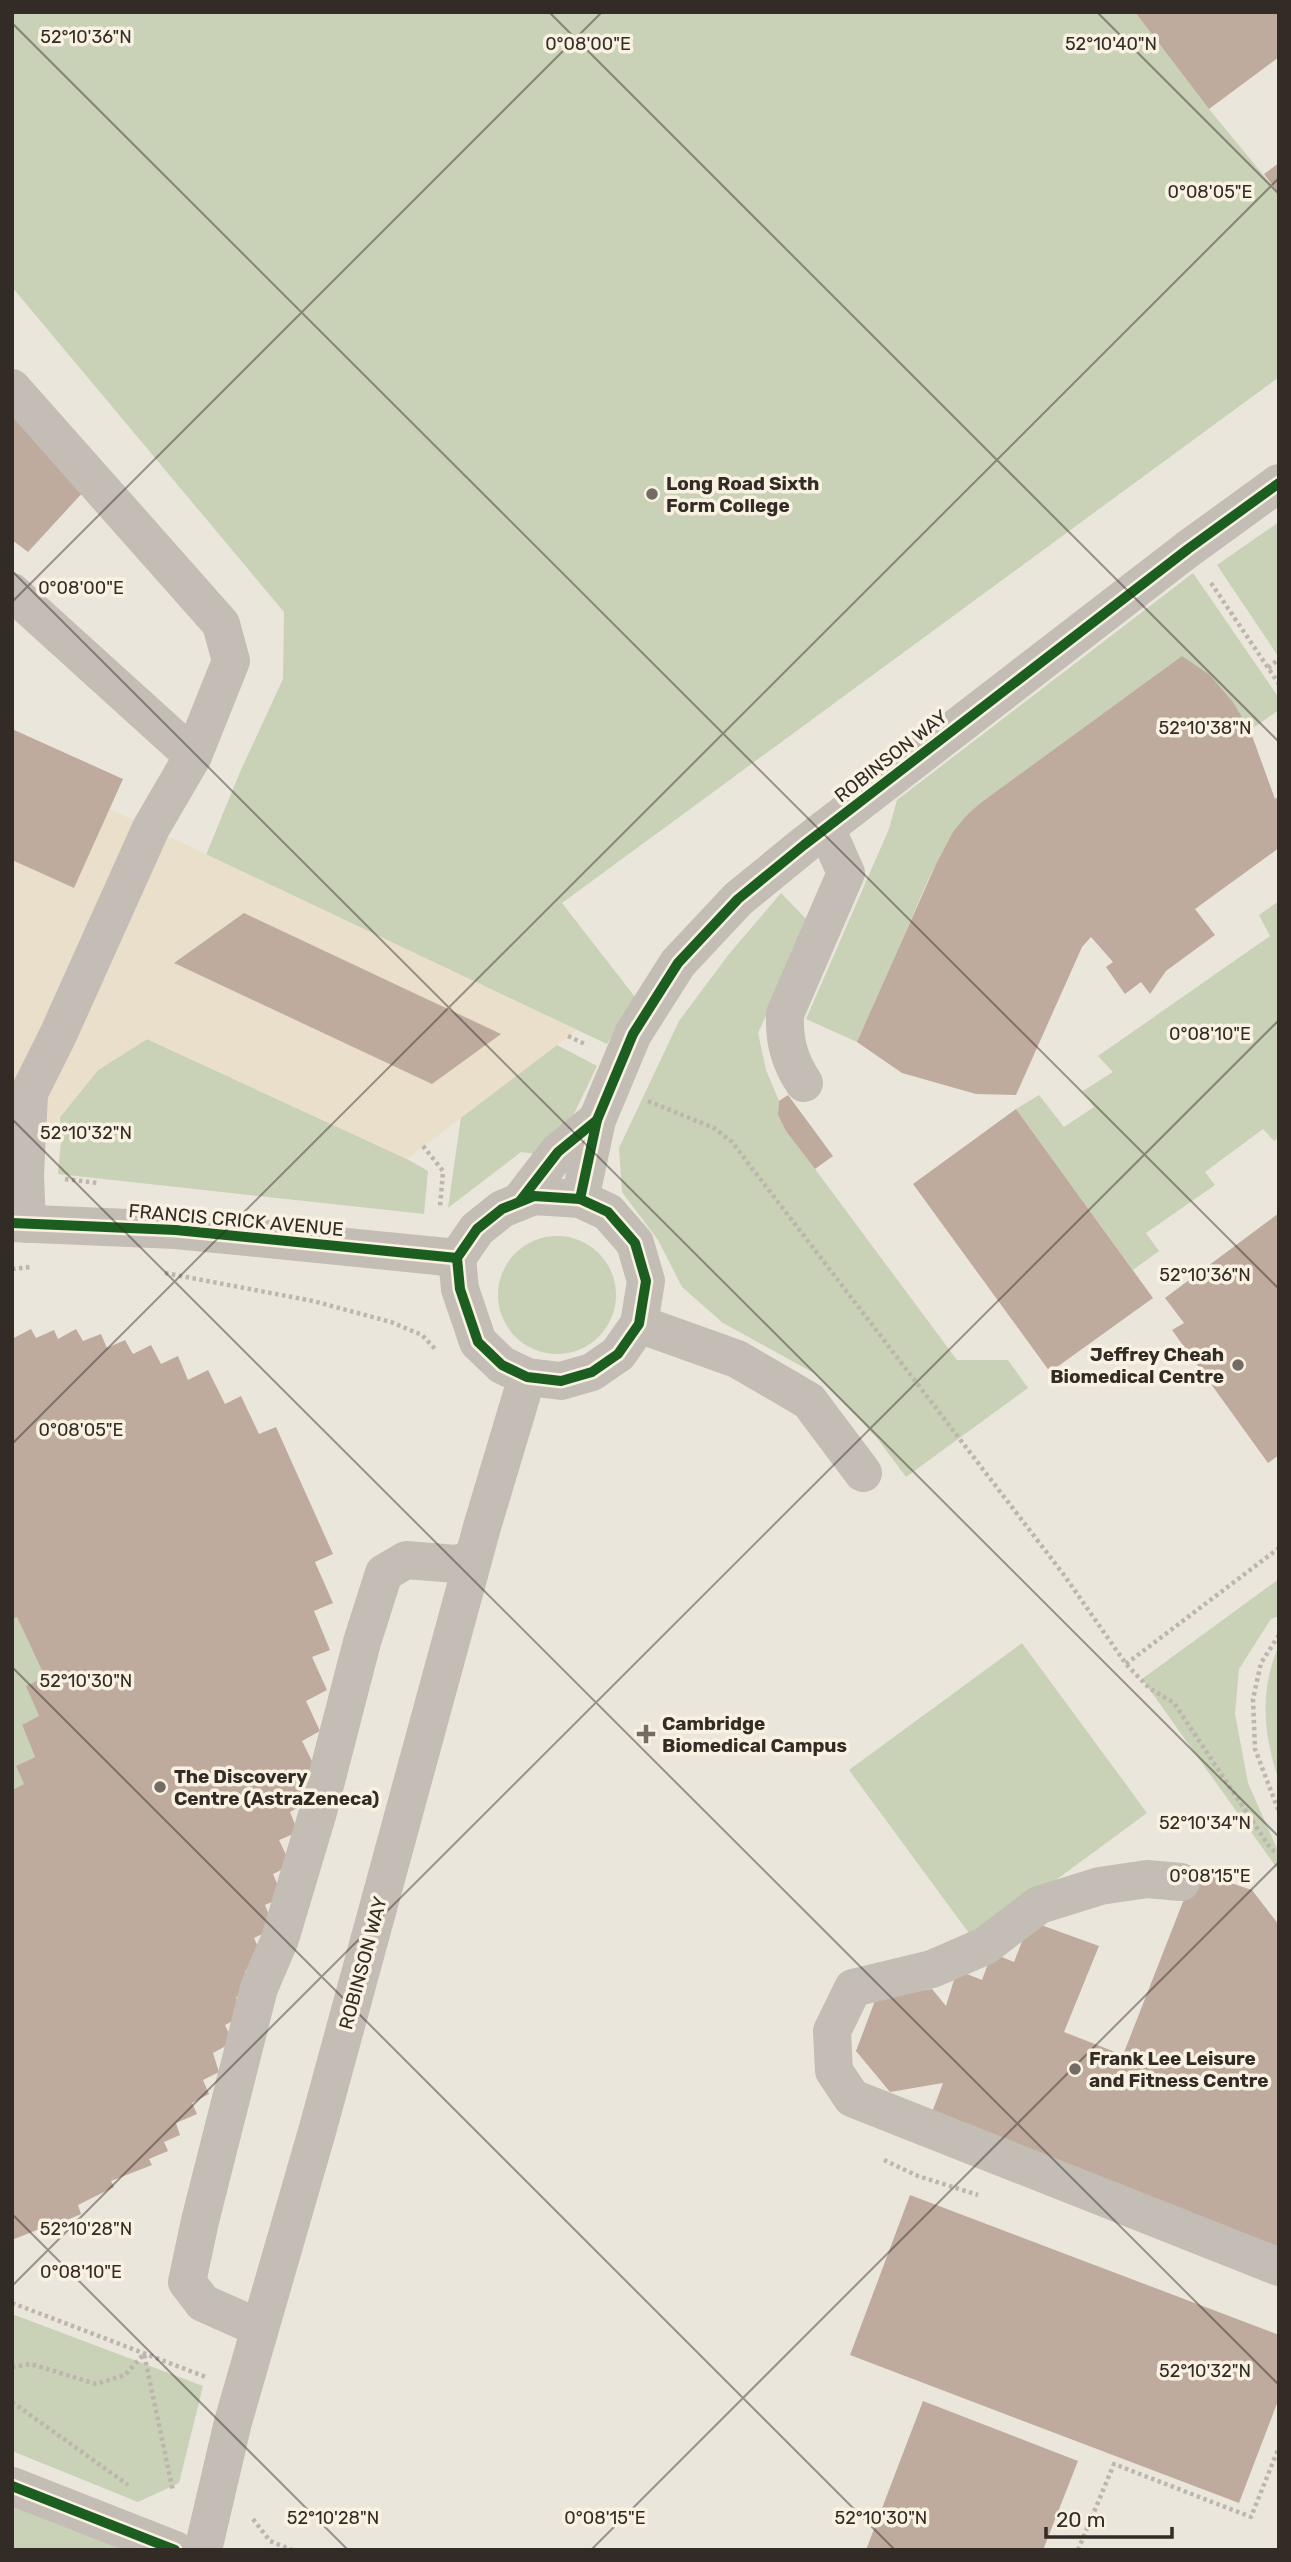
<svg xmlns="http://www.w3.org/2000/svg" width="1291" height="2562" font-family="Rubik,sans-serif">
  <rect width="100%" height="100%" fill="#ebe6dc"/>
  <g fill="#c9d1b6">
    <path d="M12,12H1135L1209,109L1279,194V377L562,903L635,997L607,1044L206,855L240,772L283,679L284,612L12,287Z"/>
    <path d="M1279,522V656H1278L1217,565Z"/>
    <path d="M1193,573L1279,698V710L1250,730L1233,702L1210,675L1181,657L979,804C944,836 928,881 909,924C892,963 875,1003 857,1042L806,1019L889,829L897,800Z"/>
    <path d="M781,893L809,922L758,1033L766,1070L779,1101L778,1115L786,1130L957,1360H1008L1028,1388L906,1477L877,1438L814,1373L723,1323L682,1287L658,1240L622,1192L619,1148L679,1021L729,954Z"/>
    <path d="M1279,901V1137L1274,1141L1263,1129L1205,1172L1215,1185L1146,1233L1159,1251L1133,1270L1016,1109L1039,1095L1064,1127L1094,1107L1083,1091L1113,1072L1098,1056L1270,936L1259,915Z"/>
    <path d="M147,1039L407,1159L428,1171L424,1214L58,1174L61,1140L60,1117L98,1070Z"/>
    <path d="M557,1045L597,1066L570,1122L543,1155L521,1152L448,1208L461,1117Z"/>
    <circle cx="557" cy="1295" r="59"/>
    <path d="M1279,1579V1616L1271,1619L1239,1669L1235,1714L1248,1783L1279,1853V1871L1142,1679Z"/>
    <path d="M17,1617L45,1677L27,1686L39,1716L22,1726L35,1757L16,1766L24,1784L12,1790V1619Z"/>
    <path d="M1022,1643L1147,1813L974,1940L849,1770Z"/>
    <path d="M1279,1645V1781C1263,1733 1259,1692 1279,1645Z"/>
    <path d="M12,2314L203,2386L179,2483L138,2502L12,2451Z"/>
    <path d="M12,2503L130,2550H12Z"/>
  </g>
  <path fill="#eadfca" d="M109,809L151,828L577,1030L407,1159L147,1039L98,1070L60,1117L61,1140L12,1141V860L74,888Z"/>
  <g fill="#beab9d">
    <path d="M1135,12H1279V57L1209,109Z"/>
    <path d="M1279,163V194L1264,174Z"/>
    <path d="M12,411L85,490L28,552L12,540Z"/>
    <path d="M1182,656L1210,675L1233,702L1250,730L1275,799L1279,796V848L1195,909L1215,935L1166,971L1150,994L1141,982L1125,994L1106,967L1113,962L1091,937L1082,947L1016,1095L976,1094L902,1073L857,1042L936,864L953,832L966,816L979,804Z"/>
    <path d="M12,729L123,779L74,888L12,860Z"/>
    <path d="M244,913L501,1034L432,1084L174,963Z"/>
    <path d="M788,1095L833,1156L815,1169L786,1131L778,1115L779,1101Z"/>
    <path d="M1016,1109L1153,1298L1050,1372L913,1184Z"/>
    <path d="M1279,1213V1455L1268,1463L1172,1330L1184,1323L1165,1298Z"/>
    <path d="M31,1329L36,1338L54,1330L58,1339L76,1329L83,1341L101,1334L107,1348L125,1340L133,1354L151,1345L161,1364L178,1356L188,1380L208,1370L225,1404L241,1396L259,1434L276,1427L333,1554L315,1562L333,1603L314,1611L330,1650L312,1657L327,1690L306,1701L320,1731L302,1741L316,1769L298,1778L309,1802L290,1812L298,1832L279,1840L291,1865L273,1874L283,1897L265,1905L274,1928L254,1938L265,1962L245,1971L252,1990L236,1997L242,2016L225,2025L233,2042L213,2053L219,2072L203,2080L209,2094L192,2103L197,2114L176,2123L180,2135L164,2142L168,2151L149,2159L152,2165L111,2181L114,2187L78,2205L81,2214L44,2230L42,2228L12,2240V1813L14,1812L12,1790L24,1784L16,1766L35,1757L22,1725L39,1716L26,1686L45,1677L17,1617L12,1619V1339Z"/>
    <path d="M1195,1871L1252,1890L1279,1925V2256L931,2115L943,2083L890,2092L856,2051L876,1998L932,1989L946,2006L957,1970L982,1980L992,1953L1014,1962L1030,1921L1099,1946L1064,2032L1123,2055Z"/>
    <path d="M910,2195L1279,2335V2398L1239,2503L850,2355Z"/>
    <path d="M923,2401L1078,2461L1043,2550H866Z"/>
  </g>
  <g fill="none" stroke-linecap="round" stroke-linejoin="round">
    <g stroke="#bcb6ae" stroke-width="4.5" stroke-dasharray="3.5 3.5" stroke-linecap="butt">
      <path d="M1211,583L1279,684"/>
      <path d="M1268,668L1279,659"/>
      <path d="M568,1036L587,1045"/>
      <path d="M648,1101L714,1128L732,1142L1064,1575L1126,1664L1149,1688L1174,1703L1271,1849L1279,1855"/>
      <path d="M423,1146L443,1171L440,1207"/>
      <path d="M65,1179L98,1183"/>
      <path d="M12,1269L31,1267"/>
      <path d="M165,1273L313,1301L391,1322L422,1335L436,1350"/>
      <path d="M1279,1635L1261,1663L1253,1699L1255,1749L1279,1812"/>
      <path d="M1126,1664L1279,1548"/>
      <path d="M884,2160L918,2176L978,2195"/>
      <path d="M12,2303L206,2377"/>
      <path d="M12,2367L31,2364L96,2384L125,2375L144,2354L173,2491"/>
      <path d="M12,2402L128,2485"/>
      <path d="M253,2519L270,2541L292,2550"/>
      <path d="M1078,2550L1114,2464L1251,2517L1279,2447"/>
    </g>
    <g stroke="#c3bdb6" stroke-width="38">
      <path d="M12,388L221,624L231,661L193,756L151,828L58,1035L29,1093L25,1175L27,1224"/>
      <path d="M12,592L193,756"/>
      <path d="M804,1083C789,1061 784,1040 785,1014L846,873L826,828"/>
      <path d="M534,1196L580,1199L608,1212L635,1243L646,1281L639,1324L618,1354L592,1372L561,1381L527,1377L502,1365L478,1342L460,1289L457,1258L477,1229L502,1209Z"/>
      <path d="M580,1199L597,1120L633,1034L678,963L738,899L804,845L1188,549L1279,483"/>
      <path d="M520,1201L558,1152L597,1120"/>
      <path d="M12,1223L176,1230L457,1258"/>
      <path d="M639,1324L737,1359L809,1401L863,1473"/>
      <path d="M1181,1882L1147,1879L1100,1886L1039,1905L985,1946L932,1969L853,1988L832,2031L834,2071L852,2098L1279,2267"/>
      <path d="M259,2328L203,2303L187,2282L200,2221L259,1988L280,1939L318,1812L362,1642L384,1573L406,1560L456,1564L473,1559"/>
      <path d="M12,2486L175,2550"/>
      <path d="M203,2550L233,2422L318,2128L482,1527L527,1377"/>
    </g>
    <defs>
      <g id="cycleway">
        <path d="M534,1196L580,1199L608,1212L635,1243L646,1281L639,1324L618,1354L592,1372L561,1381L527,1377L502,1365L478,1342L460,1289L457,1258L477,1229L502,1209Z"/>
        <path d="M580,1199L597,1120L633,1034L678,963L738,899L804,845L1188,549L1279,483"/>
        <path d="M520,1201L558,1152L597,1120"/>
        <path d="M12,1223L176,1230L457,1258"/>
        <path d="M12,2486L175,2550"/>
      </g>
    </defs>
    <use href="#cycleway" stroke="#f9f1e2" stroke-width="15"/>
    <use href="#cycleway" stroke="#1b5e20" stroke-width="10"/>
  </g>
  <path fill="none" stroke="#332b25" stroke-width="2" stroke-opacity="0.45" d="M549,12L1279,742M1097,12L1279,194M12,23L1279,1289M12,571L1279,1837M12,602L602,12M12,1119L1279,2385M12,1444L1279,178M12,1667L895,2550M12,2214L348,2550M12,2286L1279,1020M591,2550L1279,1862"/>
  <g fill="#736c65" stroke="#f9f1e2" stroke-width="2.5">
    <circle cx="652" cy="494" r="7"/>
    <circle cx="1238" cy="1365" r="7"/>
    <path d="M642.5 1723.5h7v7h7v7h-7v7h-7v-7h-7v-7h7z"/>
    <circle cx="160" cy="1787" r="7"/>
    <circle cx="1075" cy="2069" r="7"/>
  </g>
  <g text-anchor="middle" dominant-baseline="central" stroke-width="7" stroke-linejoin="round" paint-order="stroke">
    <g font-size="19" font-weight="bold" fill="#332b25" stroke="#f9f1e2" text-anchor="start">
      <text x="666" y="483">Long Road Sixth<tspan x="666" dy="22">Form College</tspan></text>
      <text x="1224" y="1354" text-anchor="end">Jeffrey Cheah<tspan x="1224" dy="22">Biomedical Centre</tspan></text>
      <text x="662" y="1723">Cambridge<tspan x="662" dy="22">Biomedical Campus</tspan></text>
      <text x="174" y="1776">The Discovery<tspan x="174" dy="22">Centre (AstraZeneca)</tspan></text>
      <text x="1089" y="2058">Frank Lee Leisure<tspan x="1089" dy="22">and Fitness Centre</tspan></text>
    </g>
    <g font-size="19" fill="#332b25" stroke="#f9f1e2">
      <text transform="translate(891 756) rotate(-38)">ROBINSON WAY</text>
      <text transform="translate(236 1220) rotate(5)">FRANCIS CRICK AVENUE</text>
      <text transform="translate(363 1963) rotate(-75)">ROBINSON WAY</text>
    </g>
  </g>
  <g font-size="18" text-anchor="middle" fill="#332b25" stroke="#f9f1e2" stroke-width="7" stroke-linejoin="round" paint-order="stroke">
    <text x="86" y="43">52°10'36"N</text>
    <text x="588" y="50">0°08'00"E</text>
    <text x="1111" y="50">52°10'40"N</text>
    <text x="1210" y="198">0°08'05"E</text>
    <text x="81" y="594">0°08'00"E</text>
    <text x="1205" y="734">52°10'38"N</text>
    <text x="1210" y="1040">0°08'10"E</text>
    <text x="86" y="1139">52°10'32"N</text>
    <text x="1205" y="1281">52°10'36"N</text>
    <text x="81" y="1436">0°08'05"E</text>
    <text x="86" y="1687">52°10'30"N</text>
    <text x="1205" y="1829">52°10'34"N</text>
    <text x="1210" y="1882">0°08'15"E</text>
    <text x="86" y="2235">52°10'28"N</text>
    <text x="81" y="2278">0°08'10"E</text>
    <text x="1205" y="2377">52°10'32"N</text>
    <text x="333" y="2524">52°10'28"N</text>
    <text x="605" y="2524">0°08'15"E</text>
    <text x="881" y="2524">52°10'30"N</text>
  </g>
  <rect width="1291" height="2562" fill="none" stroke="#332b25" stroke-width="28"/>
  <path d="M1046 2527v10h126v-10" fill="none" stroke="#332b25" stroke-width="3.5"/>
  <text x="1056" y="2527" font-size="21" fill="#332b25" stroke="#f9f1e2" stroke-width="5" paint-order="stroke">20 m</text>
</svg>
